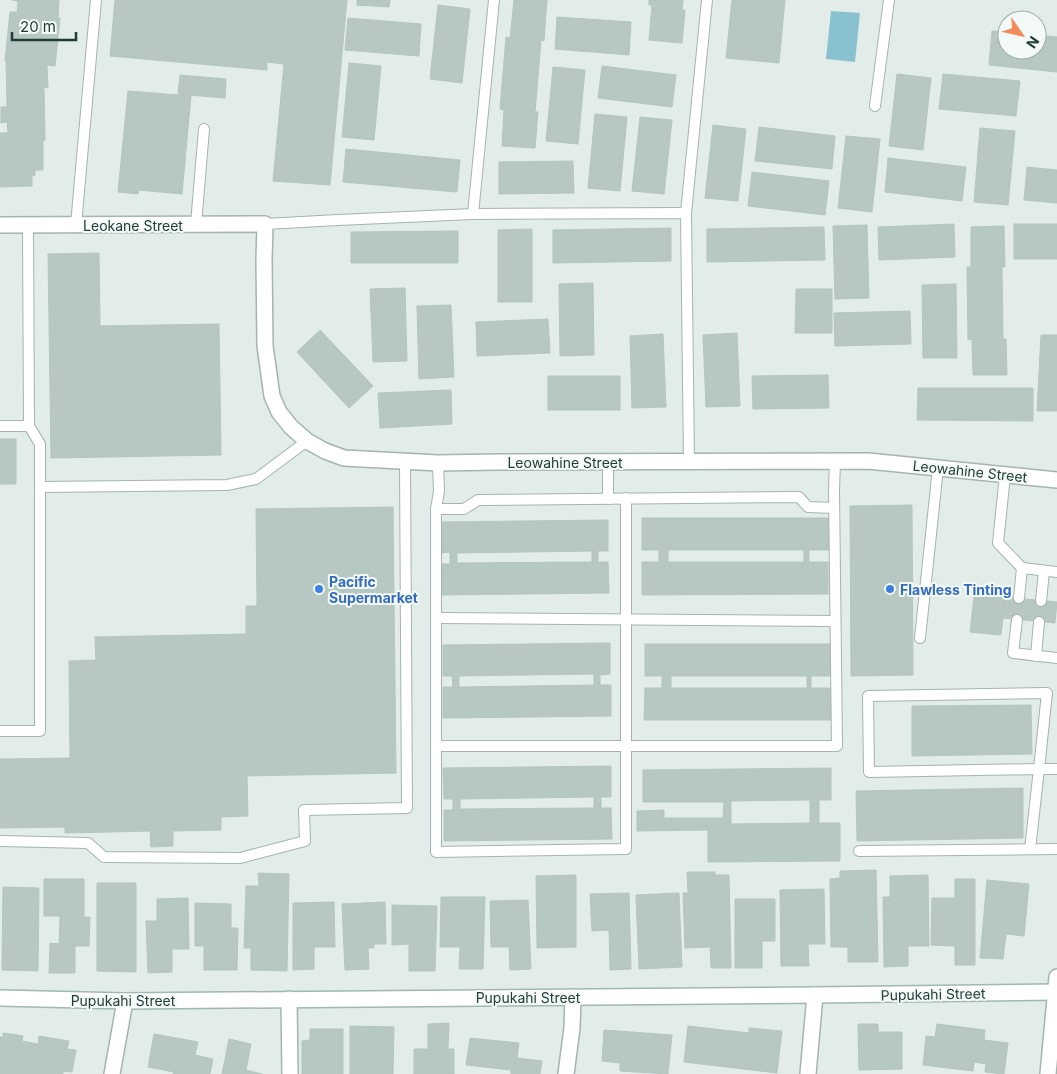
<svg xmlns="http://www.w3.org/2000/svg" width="1057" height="1074" font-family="Inter,sans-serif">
  <rect width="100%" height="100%" fill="#e2ece8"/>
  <path fill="#8ac1d1" d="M831,11L860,13L855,62L826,59Z"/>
  <g fill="#b7c7c2" stroke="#b4c6c0" fill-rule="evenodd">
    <path d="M12,0H59L58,18H60L55,66L47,65L48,88L44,87L45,140H43V170H35V176L32,175V186L0,187V133H8L7,122L1,123V107H7L6,61H5L10,12H17L18,1Z"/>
    <path d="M115,0H347L330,185L273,181L284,64L267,62V70L110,56Z"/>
    <path d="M357,0H390L389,7L357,5Z"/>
    <path d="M514,0H547L544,41L541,40L535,112H538L535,148L502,146L504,110L500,109L506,37L510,38Z"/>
    <path d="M649,0H683L682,10H685L682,43L649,40L652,5H649Z"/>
    <path d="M732,0H785L779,63L726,58Z"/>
    <path d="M438,5L470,9L462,83L430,79Z"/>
    <path d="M557,17L631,22L629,55L555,49Z"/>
    <path d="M348,18L421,24L419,56L345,50Z"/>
    <path d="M992,31L1007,32V50H1037V35L1057,37V72L989,65Z"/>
    <path d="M349,63L381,66L374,140L342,137Z"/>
    <path d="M602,66L676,75L672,107L598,98Z"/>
    <path d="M553,67L585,70L578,144L546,141Z"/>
    <path d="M897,74L931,78L923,150L889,146Z"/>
    <path d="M943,74L1020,81L1016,116L939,109Z"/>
    <path d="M180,75L226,79L225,98L178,94Z"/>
    <path d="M128,91L191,96L182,194L139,190L138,194L118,192Z"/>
    <path d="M595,114L627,117L620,191L588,188Z"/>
    <path d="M640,117L672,120L664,194L632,191Z"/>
    <path d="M713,125L746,129L738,201L705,198Z"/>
    <path d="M759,127L835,136L832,169L755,161Z"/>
    <path d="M980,128L1015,131L1008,205L974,202Z"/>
    <path d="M846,136L880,139L872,212L838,208Z"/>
    <path d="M346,149L460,160L457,192L343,182Z"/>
    <path d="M888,158L966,167L962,201L885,192Z"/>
    <path d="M573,161L574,193L499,194V162Z"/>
    <path d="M1027,167L1057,170V203L1024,200Z"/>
    <path d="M752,172L829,181L825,215L748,206Z"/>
    <path d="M954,224L955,257L879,260L878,227Z"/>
    <rect x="1014" y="224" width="43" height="35"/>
    <path d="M867,225L869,298L835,299L833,226Z"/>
    <path d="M1004,226L1005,267H1002L1003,339H1006L1007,375H973L972,339L968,340L967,267H971V227Z"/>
    <path d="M824,227L825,260L707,262V229Z"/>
    <path d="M671,228V261L553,263V230Z"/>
    <path d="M532,229V302H498V230Z"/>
    <path d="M458,231V263H351V232Z"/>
    <path d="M99,253L100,326L219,324L221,455L51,458L48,254Z"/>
    <path d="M593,283L594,355L560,356L559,284Z"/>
    <path d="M956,284L957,358H923L922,285Z"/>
    <path d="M405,288L407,361L373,362L370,289Z"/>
    <path d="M796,289H832V333H795Z"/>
    <path d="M451,305L454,377L419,379L417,306Z"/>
    <path d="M910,311L911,344L835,346L834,313Z"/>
    <path d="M548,319L550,353L477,356L476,322Z"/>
    <path d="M320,330L373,386L349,408L297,352Z"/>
    <path d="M737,333L740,406L706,407L703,335Z"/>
    <path d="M663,334L666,407L632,408L630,336Z"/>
    <path d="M1041,335H1057V411H1037Z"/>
    <path d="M828,375L829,408L753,409L752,376Z"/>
    <rect x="548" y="376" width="72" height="34"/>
    <path d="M918,388H1033V421L917,420Z"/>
    <path d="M451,390L452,424L380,428L378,393Z"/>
    <rect x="0" y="439" width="16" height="45"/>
    <path d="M912,505L913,675L851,676L850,506Z"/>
    <path d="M393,507L396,773L247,776L248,816L221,817V830L173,831V846L151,847L150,831L65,833V827L0,828V759L70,758L69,661L96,660L95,637L246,634V606H257L256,509Z"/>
    <path d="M642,518H829V550H809V562H828V594L642,595V562H659V550H642ZM668,550H804V562H668Z"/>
    <path d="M608,520V551H598V562H608L609,593L441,595V564H450V552L441,553L440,522ZM592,551V562L457,563V553Z"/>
    <path d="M975,588L1006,591L1001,635L970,632Z"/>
    <path d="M1005,597L1057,602L1055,623L1003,618Z"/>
    <path d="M610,643V674L600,675V685H611V716L443,718V687H453L452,676H443V645ZM594,674V685L459,687V676Z"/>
    <path d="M645,644H831V676H811V688H831V720H644L645,688H662V676H645ZM671,676H807V688H671Z"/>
    <path d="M1031,705L1032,754L912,756V706Z"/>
    <path d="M611,766V797H601V808H611L612,839L444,841V810H453V799H444L443,768ZM594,797V808L460,809V799Z"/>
    <path d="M831,768V800H819V823H840V861L708,862V830L637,831V811L664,810V818H723L724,802H643V770ZM810,800V823L731,824V801Z"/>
    <path d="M1023,788V838L857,841L856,791Z"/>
    <path d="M876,870L878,962H848V947H831L830,879L840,878V871Z"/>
    <path d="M687,872H715V875H729L731,968H711L710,947L685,948L683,893H688Z"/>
    <path d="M258,873L289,874L287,971L251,970V948H244L246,886H259Z"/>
    <path d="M576,875V947L537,948L536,876Z"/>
    <path d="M928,875L929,946H908V966L884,967L883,897H890V876Z"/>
    <path d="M44,879H84V917H90L89,946H75V973H49L50,943L59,944L60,916H44Z"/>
    <path d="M955,879H975V965H955V946L931,945L932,898H955Z"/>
    <path d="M987,880L1029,884L1024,936L1006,934L1003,959L980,958Z"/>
    <path d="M97,883H136V972L97,971Z"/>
    <path d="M3,887L39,888L38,971L2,970Z"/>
    <path d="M824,889L825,944H808L809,966H781L780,890Z"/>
    <path d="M629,893L631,969L610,970L609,930L592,931L590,894Z"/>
    <path d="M679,893L682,967L639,969L636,895Z"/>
    <path d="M441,897H485L483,969H459L460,947H440Z"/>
    <path d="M188,898L189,949H172V972L148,973L146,921H157V899Z"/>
    <path d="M735,899H775V941H762V968H735Z"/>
    <path d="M528,900L531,969L510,970L509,947H491L490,901Z"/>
    <path d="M334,902L335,947H314V969L293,970V903Z"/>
    <path d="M385,902L386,944H374V948H368L369,969L345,970L342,904Z"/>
    <path d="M195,903L231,904V928H238L237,970H204V946H195Z"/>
    <path d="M392,905L437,906L435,971H409V944L392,945Z"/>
    <path d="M449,1023L448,1049H454V1074H414V1049H428V1024Z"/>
    <path d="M858,1024H878V1032H902V1069L859,1070Z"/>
    <path d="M937,1024L985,1030L984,1040L1008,1043L1004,1074L985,1072L986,1064L974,1062L973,1071L923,1065L926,1036L935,1037Z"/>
    <path d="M350,1026L394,1027L393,1074H350Z"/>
    <path d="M688,1026L749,1033V1028L782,1031L777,1073L684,1062Z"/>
    <path d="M310,1029H343V1074H302V1041L310,1040Z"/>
    <path d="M604,1030L672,1035L668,1074L620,1071V1063L602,1061Z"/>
    <path d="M3,1033L23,1036L22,1041L38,1044L39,1036L69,1041L67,1049L76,1050L72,1072L63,1071V1074H0V1037H3Z"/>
    <path d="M154,1034L198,1042L195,1055L213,1059L210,1074H173L174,1072L148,1067Z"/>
    <path d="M470,1038L519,1043L517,1058L542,1061L540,1074H511V1070L466,1065Z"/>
    <path d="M229,1039L251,1044L246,1070L262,1074H222Z"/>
  </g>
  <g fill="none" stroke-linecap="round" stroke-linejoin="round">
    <defs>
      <g id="lane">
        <path d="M494,0L473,214L686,213L689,461"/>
        <path d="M875,106L889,0"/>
        <path d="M686,213L707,0"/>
        <path d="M196,224L204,129"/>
        <path d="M265,224L338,220L473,214"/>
        <path d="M76,225L96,0"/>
        <path d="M0,426H29"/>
        <path d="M608,461V499"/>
        <path d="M438,463L439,491L436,509V852L626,849V498"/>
        <path d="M1005,475L998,543L1022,568"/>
        <path d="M40,487L227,485L256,479L307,441"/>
        <path d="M436,509H464L478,500L799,497L808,507L834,508"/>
        <path d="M1019,598L1022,568L1057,572"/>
        <path d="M1041,601L1044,571"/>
        <path d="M436,618L835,621"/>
        <path d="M1017,620L1013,653L1057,658"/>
        <path d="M920,638L938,468"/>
        <path d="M1036,656L1039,622"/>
        <path d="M1047,693L1039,769L869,772L868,696Z"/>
        <path d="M0,731H40V444L29,426L28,225"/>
        <path d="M436,746H837L834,491L835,460"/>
        <path d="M0,841L88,843L104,857L240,858L305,841L304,810L407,808L405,462"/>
        <path d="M1030,849L1039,769H1057"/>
        <path d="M859,851L1057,849"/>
      </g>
      <g id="street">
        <path d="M0,225L265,224L264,260L265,346L272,396L279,412L291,427L307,441L325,451L344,458L438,463L498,462L868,461L1057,480"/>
        <path d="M289,999L290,1074"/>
        <path d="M112,1074L125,1001"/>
        <path d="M566,1074L572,1028L573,997"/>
        <path d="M808,1074L815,995"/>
      </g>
      <g id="secondary">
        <path d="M0,998L125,1001L815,995L1055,992"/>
        <path d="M1048,1074L1057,977"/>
      </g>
    </defs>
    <use href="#lane" stroke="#a5b4b0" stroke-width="12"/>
    <use href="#street" stroke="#a5b4b0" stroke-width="18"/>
    <use href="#secondary" stroke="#a0b8b1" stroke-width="18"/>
    <use href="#lane" stroke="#fff" stroke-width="10"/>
    <use href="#street" stroke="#fff" stroke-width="15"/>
    <use href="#secondary" stroke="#fff" stroke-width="15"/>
  </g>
  <g fill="#3f7fe0" stroke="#f3f9f6" stroke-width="2">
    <circle cx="319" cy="589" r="5"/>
    <circle cx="890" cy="589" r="5"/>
  </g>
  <g text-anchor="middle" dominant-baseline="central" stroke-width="4" stroke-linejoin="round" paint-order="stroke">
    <g font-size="14" fill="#223d38" stroke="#f3f9f6">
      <text x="133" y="225">Leokane Street</text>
      <text x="565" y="462">Leowahine Street</text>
      <text transform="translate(970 471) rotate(6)">Leowahine Street</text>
      <text transform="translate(933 994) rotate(-1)">Pupukahi Street</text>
      <text x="528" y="997">Pupukahi Street</text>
      <text x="123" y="1000">Pupukahi Street</text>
    </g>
    <g font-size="14" font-weight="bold" fill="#366cbe" stroke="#f3f9f6" text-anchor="start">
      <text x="329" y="581">Pacific<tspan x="329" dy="16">Supermarket</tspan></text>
      <text x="900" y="589">Flawless Tinting</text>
    </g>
  </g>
  <g transform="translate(1022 35) rotate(124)"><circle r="24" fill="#f3f9f6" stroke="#9faeaa"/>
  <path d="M0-4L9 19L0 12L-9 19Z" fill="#f28b5a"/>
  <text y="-8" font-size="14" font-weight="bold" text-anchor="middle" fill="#223d38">N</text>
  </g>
  <path d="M12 32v8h64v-8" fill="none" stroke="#223d38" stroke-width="2.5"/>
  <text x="20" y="32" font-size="15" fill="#223d38" stroke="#f3f9f6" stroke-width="4" paint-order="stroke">20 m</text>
</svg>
